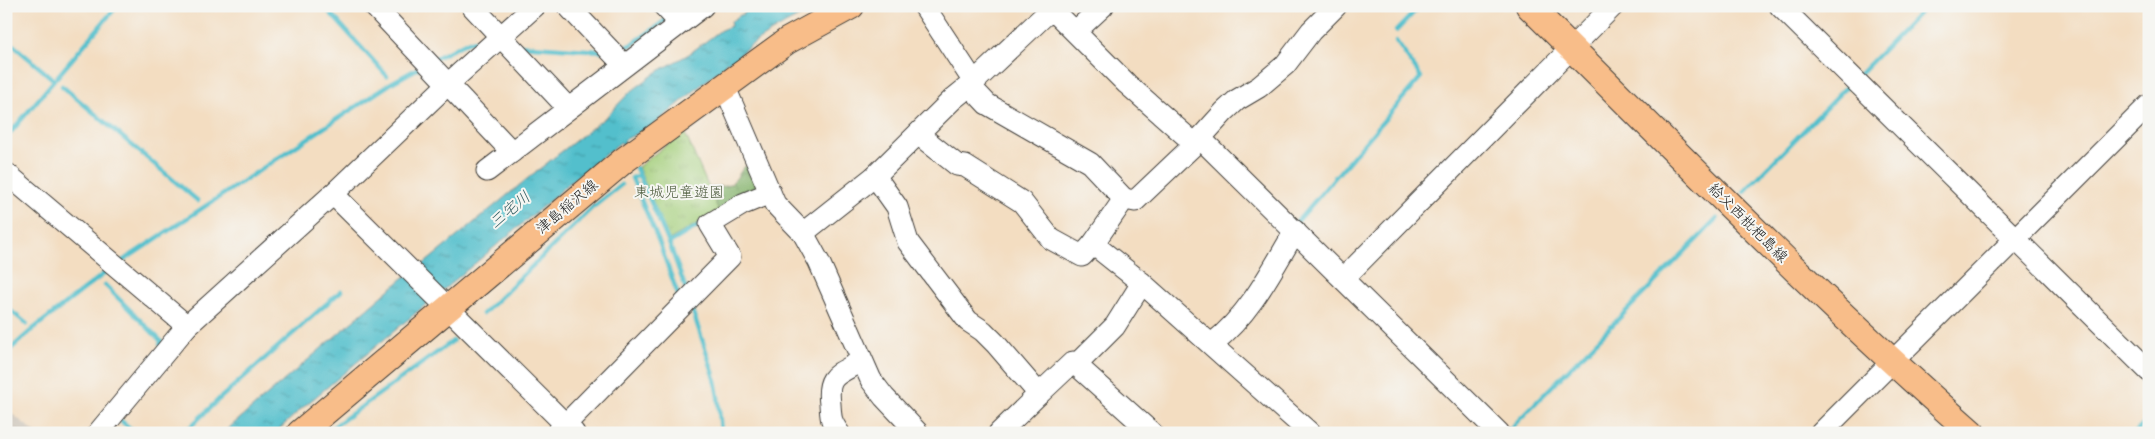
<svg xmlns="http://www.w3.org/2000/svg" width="2155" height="439" font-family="Pangolin,'Klee One',sans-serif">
  <defs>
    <pattern id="forest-crowns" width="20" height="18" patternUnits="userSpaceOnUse" patternTransform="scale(1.25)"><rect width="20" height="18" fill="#83b26b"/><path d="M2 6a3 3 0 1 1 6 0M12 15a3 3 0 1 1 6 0" fill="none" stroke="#6a9057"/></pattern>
    <pattern id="park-tufts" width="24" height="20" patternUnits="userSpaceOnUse" patternTransform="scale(1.25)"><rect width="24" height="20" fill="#a4cf7b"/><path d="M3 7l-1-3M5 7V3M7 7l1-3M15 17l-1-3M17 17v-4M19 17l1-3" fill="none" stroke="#8db16a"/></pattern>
    <pattern id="water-ripples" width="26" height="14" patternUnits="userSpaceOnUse" patternTransform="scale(1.25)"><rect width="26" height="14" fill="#52bfcc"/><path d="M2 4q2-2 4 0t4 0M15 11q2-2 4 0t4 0" fill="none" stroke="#439aa5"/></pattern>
  </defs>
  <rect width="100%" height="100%" fill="#f6f6f2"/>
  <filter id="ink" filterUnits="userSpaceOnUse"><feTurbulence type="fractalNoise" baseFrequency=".02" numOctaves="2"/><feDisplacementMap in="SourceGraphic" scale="10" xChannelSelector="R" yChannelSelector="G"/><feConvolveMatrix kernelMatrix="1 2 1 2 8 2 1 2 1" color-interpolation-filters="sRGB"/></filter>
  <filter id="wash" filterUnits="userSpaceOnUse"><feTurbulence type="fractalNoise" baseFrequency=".0096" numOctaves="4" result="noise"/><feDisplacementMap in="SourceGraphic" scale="20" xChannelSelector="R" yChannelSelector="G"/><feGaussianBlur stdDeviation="1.12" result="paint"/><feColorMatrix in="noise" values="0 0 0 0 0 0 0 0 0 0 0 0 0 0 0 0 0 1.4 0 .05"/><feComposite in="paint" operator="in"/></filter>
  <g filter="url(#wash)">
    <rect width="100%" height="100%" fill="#f3ddc1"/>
    <path fill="#cbc3b8" d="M6,409L36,433H6Z"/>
    <path fill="url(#forest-crowns)" stroke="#506744" d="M749,166L762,188L719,211L709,189C715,185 720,187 726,186C734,185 739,173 744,167Z"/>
    <path fill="url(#park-tufts)" stroke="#60764c" d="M684,131L719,211L669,240L638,167Z"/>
    <path fill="url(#water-ripples)" stroke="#376e74" d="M754,6H819C798,18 744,43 734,62H726L724,66L651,127L624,140L625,144L623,145L621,142L562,189L559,193L300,410L275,433H223L403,278L420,267L533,174L607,116L629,93L657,72L689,54L721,30L731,26L730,22Z"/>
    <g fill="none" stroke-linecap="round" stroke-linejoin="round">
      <g stroke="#52bfcc" stroke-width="4.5">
        <path d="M324,6L387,76"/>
        <path d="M678,11L684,6"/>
        <path d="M1396,31L1420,6"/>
        <path d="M6,39L54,80"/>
        <path d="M519,45L601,51"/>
        <path d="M618,48L631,45L667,19"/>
        <path d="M434,59L469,41L484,42"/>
        <path d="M1859,75L1926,6"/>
        <path d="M57,77L117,6"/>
        <path d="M62,86L198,201"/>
        <path d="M6,138L52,83"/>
        <path d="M636,168L669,243L687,292"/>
        <path d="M639,175L632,178L659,242L678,295"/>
        <path d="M1744,192L1849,84"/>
        <path d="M1296,223L1421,77L1396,41"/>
        <path d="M669,243L703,223"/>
        <path d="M121,262L393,82L422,66"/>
        <path d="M105,285L162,342L160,344"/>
        <path d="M691,306L714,375L718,397L721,433"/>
        <path d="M6,307L27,324"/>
        <path d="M483,314L592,208L621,185"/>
        <path d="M6,353L33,329L110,269"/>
        <path d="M120,420L136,433"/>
        <path d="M1509,430L1717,219"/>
        <path d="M184,433L218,400L341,291"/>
        <path d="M325,433L453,341"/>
        <path d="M2135,433L2149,419"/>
      </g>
    </g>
  </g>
  <g filter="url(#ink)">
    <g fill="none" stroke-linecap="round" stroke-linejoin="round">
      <defs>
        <g id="minor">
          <path d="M374,6L512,152"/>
          <path d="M472,6L568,108"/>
          <path d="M568,6L624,65"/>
          <path d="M664,6L680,23"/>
          <path d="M924,6L974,82"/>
          <path d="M1780,6L2149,371"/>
          <path d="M1076,31L1103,6"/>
          <path d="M724,85L775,204L803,233L819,262L871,380L884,397L918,433"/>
          <path d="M970,86L987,104L1090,163L1124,199"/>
          <path d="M918,134L957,165L965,166L1022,202L1051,239L1082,256L1093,244L1124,199L1135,201L1195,144L1224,112L1237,100L1259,87L1285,65L1311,31L1336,6"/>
          <path d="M1200,138L1499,433"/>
          <path d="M487,171L703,6"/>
          <path d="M6,173L187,326"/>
          <path d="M875,176L897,207L908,242L968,321L983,331L995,343L1039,394L1073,362L1152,433"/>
          <path d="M333,194L574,433"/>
          <path d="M803,233L875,176L953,99L974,82L1045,15L1055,12L1127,84L1195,144"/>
          <path d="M1093,244L1142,283L1310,433"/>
          <path d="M1343,279L1613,6"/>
          <path d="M1212,344C1250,314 1271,272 1295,231"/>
          <path d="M1076,365L1115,326L1142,283"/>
          <path d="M98,433L187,326L333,194L448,84L535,6"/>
          <path d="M557,433L730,257L710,224L743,204L770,193"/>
          <path d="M839,433C830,420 831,418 830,404C826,374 838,375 861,361"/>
          <path d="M999,433L1039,394"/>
          <path d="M1821,433L2149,105"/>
        </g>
        <g id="major">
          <path d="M1529,6C1675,150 1818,298 1972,433"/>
          <path d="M300,433L623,161L787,41L851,6"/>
        </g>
      </defs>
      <use href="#minor" stroke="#3c3935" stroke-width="23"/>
      <use href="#major" stroke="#3c3935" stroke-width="28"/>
      <use href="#minor" stroke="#fff" stroke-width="21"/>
      <use href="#major" stroke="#f8bd89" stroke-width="26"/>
    </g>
  </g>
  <g text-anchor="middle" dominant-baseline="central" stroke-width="4" stroke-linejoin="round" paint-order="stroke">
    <g font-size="15" fill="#4c5b3d" stroke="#f6f6f2">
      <text x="679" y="192">東城児童遊園</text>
    </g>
    <g font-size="15" fill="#1c1c1c" stroke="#f6f6f2">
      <text transform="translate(567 207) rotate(-40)">津島稲沢線</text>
      <text transform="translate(1748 223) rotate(45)">給父西枇杷島線</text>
    </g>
    <g font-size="16" font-style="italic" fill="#325d62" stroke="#f6f6f2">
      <text transform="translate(510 210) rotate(-40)">三宅川</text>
    </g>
  </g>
  <rect width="2155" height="439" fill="none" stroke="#f6f6f2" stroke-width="25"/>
</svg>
